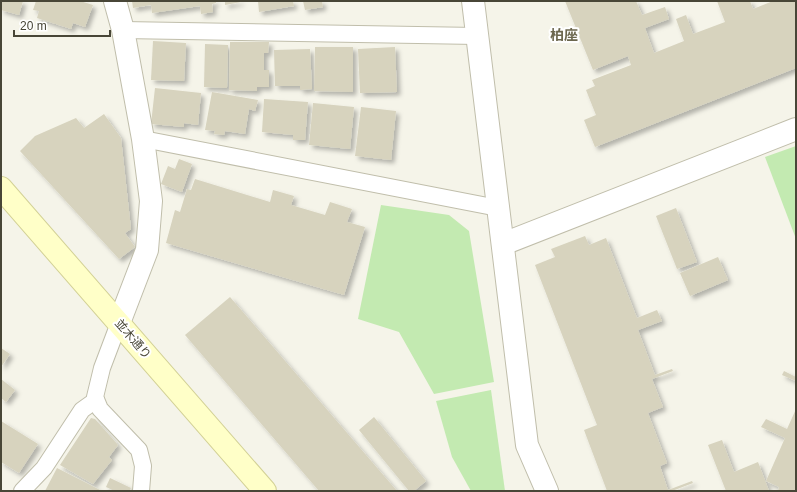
<svg xmlns="http://www.w3.org/2000/svg" width="797" height="492" font-family="Arial,'Noto Sans JP',sans-serif">
  <defs>
    <filter id="shadow"><feDropShadow dx="3.5" dy="3.5" stdDeviation="2" flood-color="#0004"/></filter>
  </defs>
  <rect width="100%" height="100%" fill="#f5f4e9"/>
  <g fill="#c3eab1">
    <path d="M796,146V239L765,157Z"/>
    <path d="M381,205L449,215L469,231L494,382L434,394L399,332L358,319Z"/>
    <path d="M491,390L505,491H471L452,457L436,401Z"/>
  </g>
  <g fill="#d7d3be" filter="url(#shadow)">
    <path d="M1,1H23L19,15L1,10Z"/>
    <path d="M36,1H80L93,5L85,27L73,23L71,29L37,18L39,11L33,10Z"/>
    <path d="M132,1H216V3L212,4L213,12L201,14L200,6L152,13L151,5L133,8Z"/>
    <path d="M225,1H241V2L225,5Z"/>
    <path d="M258,1H293L294,6L259,12Z"/>
    <path d="M303,1H322L323,7L305,10Z"/>
    <path d="M565,1H636L642,15L665,7L669,19L645,28L654,53L684,41L676,19L686,15L693,34L725,22L717,1H750L753,9L773,1H796V68L595,147L584,120L596,115L586,90L595,86L592,80L631,65L628,56L593,70Z"/>
    <path d="M153,41L186,43L184,81L151,80Z"/>
    <path d="M230,42H269L268,53H264V70H269V87H257V91L229,90Z"/>
    <path d="M205,44L228,45L227,88L204,87Z"/>
    <path d="M315,47H353V92L314,91Z"/>
    <path d="M395,47L397,92L360,93L358,49Z"/>
    <path d="M310,49L312,89L300,90V86H275L274,50Z"/>
    <path d="M155,88L201,93L198,125L184,123V127L151,124Z"/>
    <path d="M212,92L258,100L255,111L249,109L245,134L225,131L224,135L214,134L215,131L205,130Z"/>
    <path d="M264,99L308,102L305,140H293V135L262,132Z"/>
    <path d="M313,103L354,107L350,149L309,145Z"/>
    <path d="M361,107L396,111L391,160L355,156Z"/>
    <path d="M104,114L121,138L131,229L125,233L135,247L119,259L20,151L35,136L76,118L84,128Z"/>
    <path d="M179,159L192,164L182,192L161,184L168,166L175,169Z"/>
    <path d="M195,179L270,202L273,190L294,196L291,205L325,215L330,202L352,209L347,222L365,227L344,295L166,243L175,210L180,212L187,189L191,190Z"/>
    <path d="M676,208L697,262L677,269L656,216Z"/>
    <path d="M585,236L589,245L606,238L637,318L657,310L662,321L638,330L655,375L672,369L673,371L652,379L663,407L648,413L667,463L660,466L668,490L692,481L693,483L672,491H607L584,430L597,425L535,265L555,257L551,249Z"/>
    <path d="M718,257L728,280L690,296L680,273Z"/>
    <path d="M230,297L397,491H319L185,335Z"/>
    <path d="M1,348L10,354L1,367Z"/>
    <path d="M784,371L796,377V381L782,375Z"/>
    <path d="M1,379L15,390L6,402L1,398Z"/>
    <path d="M796,409V491H778L779,487L766,481L785,438L761,427L766,419L787,429Z"/>
    <path d="M374,417L426,481L414,491H409L359,430Z"/>
    <path d="M91,418L95,419L118,445L109,457L112,460L93,484L60,465Z"/>
    <path d="M1,421L38,444L19,473L1,462Z"/>
    <path d="M722,440L734,472L758,462L769,491H726L708,445Z"/>
    <path d="M57,468L102,491H45Z"/>
    <path d="M110,478L131,488L129,491H115L106,487Z"/>
  </g>
  <g fill="none" stroke-linecap="round" stroke-linejoin="round">
    <defs>
      <g id="lane">
        <path d="M123,30L477,36"/>
        <path d="M143,139L498,208"/>
        <path d="M119,323L102,368L95,397L100,409L139,450L143,466L141,491"/>
        <path d="M22,491L44,468L82,410L96,400"/>
      </g>
      <g id="street">
        <path d="M115,1L123,30L143,139L151,201L147,250L119,323"/>
        <path d="M473,1L527,445L547,491"/>
        <path d="M503,244L796,129"/>
      </g>
      <path id="secondary" d="M1,188L265,491"/>
    </defs>
    <use href="#lane" stroke="#c0beab" stroke-width="18"/>
    <use href="#street" stroke="#c0beab" stroke-width="24"/>
    <use href="#secondary" stroke="#d3d196" stroke-width="24"/>
    <use href="#lane" stroke="#fff" stroke-width="16"/>
    <use href="#street" stroke="#fff" stroke-width="22"/>
    <use href="#secondary" stroke="#ffffc8" stroke-width="22"/>
  </g>
  <g text-anchor="middle" dominant-baseline="central" stroke-width="4" stroke-linejoin="round" paint-order="stroke">
    <g font-size="12" fill="#484637" stroke="#fff">
      <text transform="translate(133 339) rotate(49)">並木通り</text>
    </g>
    <g font-size="14" font-weight="bold" fill="#6c674e" stroke="#fff">
      <text x="564" y="35">柏座</text>
    </g>
  </g>
  <rect width="797" height="492" fill="none" stroke="#484637" stroke-width="4"/>
  <path d="M14 30v6h96v-6" fill="none" stroke="#484637" stroke-width="2"/>
  <text x="20" y="30" font-size="12" fill="#484637" stroke="#ffffff" stroke-width="3" paint-order="stroke">20 m</text>
</svg>
